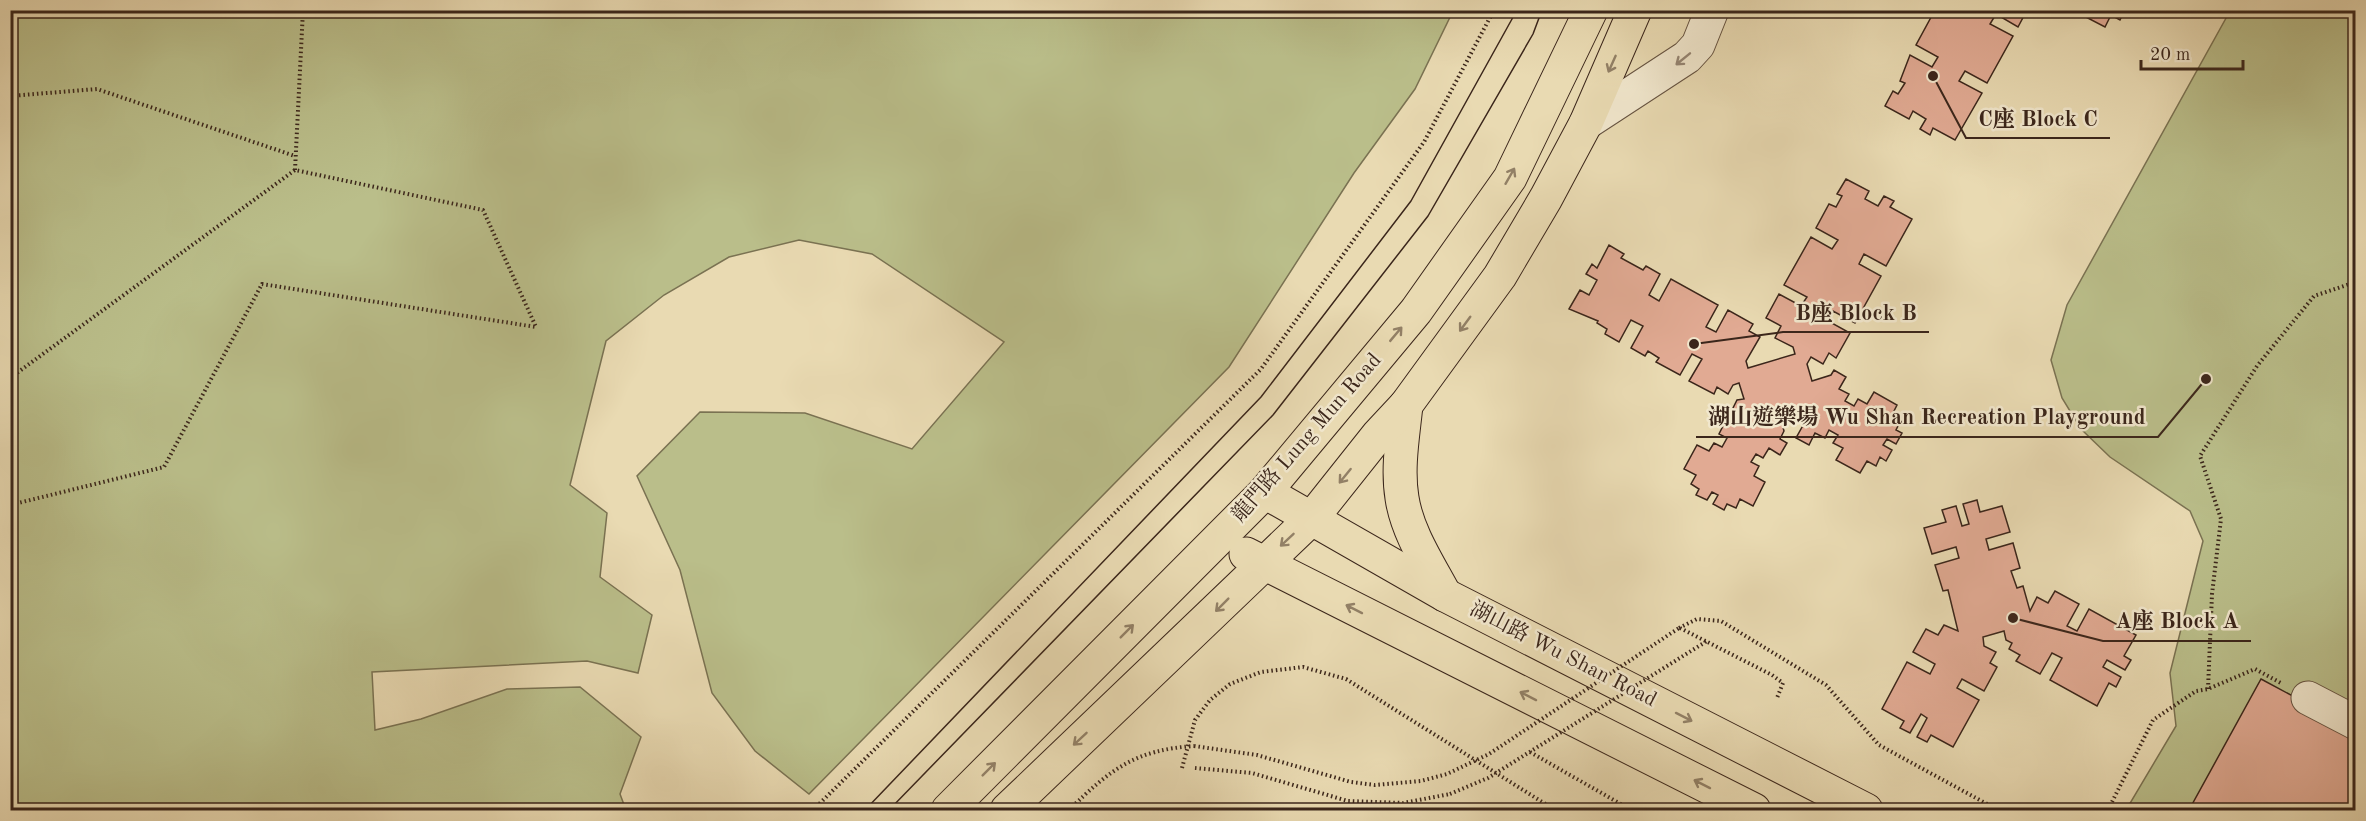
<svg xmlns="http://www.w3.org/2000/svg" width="2366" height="821" font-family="'Old Standard TT','Noto Serif TC',serif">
  <rect width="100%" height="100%" fill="#e9dab2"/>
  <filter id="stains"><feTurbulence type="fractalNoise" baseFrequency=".00333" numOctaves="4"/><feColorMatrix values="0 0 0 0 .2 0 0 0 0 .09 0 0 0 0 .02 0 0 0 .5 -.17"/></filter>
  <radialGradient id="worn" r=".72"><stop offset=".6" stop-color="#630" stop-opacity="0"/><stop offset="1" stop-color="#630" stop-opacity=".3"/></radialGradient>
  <g fill="#babe8a" stroke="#7a7252" stroke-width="1.5">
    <path d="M10,11L11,10L1453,11L1415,89L1354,173L1229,367L809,794L755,751L712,693L680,570L637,476L700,412L805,413L912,449L1004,342L872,254L799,240L729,257L664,295L606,341L570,485L607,513L600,577L652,615L638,673L587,661L372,672L375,730L421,719L507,689L580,687L641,737L620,794L626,810H11Z"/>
    <path d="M2230,11H2355V810H2126L2176,726L2170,673L2203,541L2190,511L2110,457L2081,429L2062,398L2051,360L2067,305Z"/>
  </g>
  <g fill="#e1aa93" stroke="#3b261b" stroke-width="1.5">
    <path d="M1935,10H2027L2018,27L1996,14L1990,24L2013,36L1987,83L1965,71L1959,81L1982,93L1955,140L1933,128L1930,135L1920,129L1926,119L1913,111L1909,119L1885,106L1893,91L1898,94L1905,83L1900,81L1910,55L1932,67L1938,57L1916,45Z"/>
    <path d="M2083,10H2133L2130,16L2124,12L2120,20L2111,15L2105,27L2080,14Z"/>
    <path d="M1846,179L1869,191L1865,199L1878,206L1884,196L1894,201L1890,207L1912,219L1886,266L1864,254L1859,264L1881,276L1855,323L1833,311L1828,321L1850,333L1836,358L1829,353L1823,364L1811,357L1807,364L1812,381L1831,375L1834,370L1846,377L1839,389L1849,394L1845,401L1854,406L1858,399L1867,404L1874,392L1897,405L1891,417L1900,422L1896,430L1902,433L1896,444L1887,439L1883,445L1892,450L1886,461L1880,457L1876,466L1867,461L1860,473L1836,460L1843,448L1833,443L1838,435L1829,430L1825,438L1815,433L1809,445L1796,438L1811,411L1781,420L1784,431L1780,439L1787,443L1780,455L1769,448L1763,458L1756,454L1751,462L1759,466L1754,476L1765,482L1753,506L1740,499L1736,508L1727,504L1724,510L1713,504L1718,495L1712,492L1707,500L1696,495L1699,489L1691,484L1696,475L1684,469L1697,445L1709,451L1714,443L1722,447L1727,438L1719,434L1724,424L1712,418L1719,406L1731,412L1737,400L1744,399L1739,383L1733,385L1728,394L1717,387L1714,394L1689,381L1702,359L1692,354L1680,375L1656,362L1659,358L1648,351L1645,356L1631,348L1643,326L1631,320L1619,342L1605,334L1607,329L1597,323L1598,321L1569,309L1580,290L1589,295L1597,280L1586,274L1592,264L1597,268L1609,245L1624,254L1621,258L1643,270L1646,266L1660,274L1649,295L1659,301L1671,279L1718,305L1706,327L1716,332L1728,310L1753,324L1749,331L1760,337L1746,361L1748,368L1795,354L1793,347L1775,338L1781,326L1766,318L1779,294L1801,306L1807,297L1784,285L1811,237L1832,249L1838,240L1816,228L1829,204L1836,207L1842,196L1837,194Z"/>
    <path d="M1977,500L1980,512L2002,506L2010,532L1986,539L1989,550L2013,543L2020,568L2011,571L2017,588L2023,586L2030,611L2037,597L2048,603L2055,591L2079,604L2067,626L2077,631L2089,609L2136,635L2124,656L2131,660L2125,670L2107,660L2103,667L2121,677L2116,687L2109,683L2097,706L2050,680L2062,658L2052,653L2040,674L2016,661L2020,655L2009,649L2012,643L2006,640L2004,631L1983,637L1984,646L1996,652L1990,663L1997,667L1984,691L1962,679L1957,688L1979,700L1953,747L1931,735L1927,742L1917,737L1927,718L1921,714L1910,733L1900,728L1904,721L1882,709L1907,662L1930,674L1935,664L1913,652L1926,629L1938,635L1944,625L1958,631L1948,590L1943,591L1935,565L1959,558L1956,547L1932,554L1924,528L1946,522L1942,510L1956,506L1962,526L1969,524L1963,504Z"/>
    <path d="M2261,679L2356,730V810H2189Z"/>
  </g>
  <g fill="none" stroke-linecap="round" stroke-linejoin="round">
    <defs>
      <g id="minor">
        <path d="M1586,123L1687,57L1698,45L1712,10"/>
        <path d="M2308,698L2356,723"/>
      </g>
      <g id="major">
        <path d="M1406,405C1403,435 1397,468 1402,498C1407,532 1429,565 1445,595"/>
        <path d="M1265,492L1445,595L1866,810"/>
        <path d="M1246,554L1754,810"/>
        <path d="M948,810L1265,492L1416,311L1510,178L1591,10"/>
        <path d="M1007,810L1312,518L1378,435L1406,405L1500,276L1546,198L1586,123L1635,10"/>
      </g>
    </defs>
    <use href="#minor" stroke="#665341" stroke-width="35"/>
    <use href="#major" stroke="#3b261b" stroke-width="35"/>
    <g stroke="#3b261b" stroke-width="4" stroke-dasharray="1.5 3" stroke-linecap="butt">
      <path d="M10,96L97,89L295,156"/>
      <path d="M295,170L303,10"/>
      <path d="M10,378L295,170L483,210L536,327L262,284L164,467L10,505"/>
      <path d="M1679,628L1697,619L1721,621L1826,685L1879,745L1998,810"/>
      <path d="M1680,628L1772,675L1783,683L1777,698"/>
      <path d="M2208,689L2212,594L2221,519L2200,456L2257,366L2314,296L2356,282"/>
      <path d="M1530,752L1631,810"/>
      <path d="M1182,768L1195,720L1210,700L1230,684L1261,672L1303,667L1346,679L1555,810"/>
      <path d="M1195,768L1252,773L1348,801L1403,803L1450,794"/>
      <path d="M813,810L1261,369L1424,142L1494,10"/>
      <path d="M1069,810C1110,770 1134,750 1194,746"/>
      <path d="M2108,810L2153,720L2196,691L2208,689L2255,669L2281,683"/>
    </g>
    <use href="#minor" stroke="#f1e7cd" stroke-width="33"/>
    <use href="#major" stroke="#e9dab2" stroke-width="33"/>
    <g stroke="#3b261b" stroke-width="1.5">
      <path d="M865,810L1261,397L1411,201L1517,10"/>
      <path d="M889,810L1273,415L1428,216L1533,34L1542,10"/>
    </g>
    <g stroke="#3b261b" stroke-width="4" stroke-dasharray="1.5 3" stroke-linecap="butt">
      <path d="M1194,746L1257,755L1351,782L1375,785L1421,781L1447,774L1489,754L1679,628"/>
      <path d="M1450,794L1488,778L1707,641"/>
    </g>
  </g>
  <defs><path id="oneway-shaft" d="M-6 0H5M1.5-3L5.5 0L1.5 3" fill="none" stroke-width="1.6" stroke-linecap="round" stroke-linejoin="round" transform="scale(1.5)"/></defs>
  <use stroke="#968674" href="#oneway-shaft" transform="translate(1683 59) rotate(141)"/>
  <g stroke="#928066">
    <use href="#oneway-shaft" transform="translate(1612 64) rotate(114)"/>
    <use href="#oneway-shaft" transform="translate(1510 176) rotate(-60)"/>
    <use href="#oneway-shaft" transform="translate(1465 324) rotate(126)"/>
    <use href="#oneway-shaft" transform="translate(1396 334) rotate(-50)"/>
    <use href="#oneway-shaft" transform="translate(1345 476) rotate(129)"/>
    <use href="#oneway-shaft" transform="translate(1287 540) rotate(137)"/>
    <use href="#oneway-shaft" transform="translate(1222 605) rotate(135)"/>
    <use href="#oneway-shaft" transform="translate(1354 609) rotate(-153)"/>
    <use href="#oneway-shaft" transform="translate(1127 631) rotate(-45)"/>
    <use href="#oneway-shaft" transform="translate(1528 696) rotate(-153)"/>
    <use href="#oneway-shaft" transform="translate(1684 717) rotate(27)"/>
    <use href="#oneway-shaft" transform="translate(1080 739) rotate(137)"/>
    <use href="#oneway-shaft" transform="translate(989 769) rotate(-45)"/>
    <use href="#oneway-shaft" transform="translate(1702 784) rotate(-153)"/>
  </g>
  <g text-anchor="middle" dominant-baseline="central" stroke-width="5" stroke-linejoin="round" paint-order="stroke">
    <g font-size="21" fill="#3b261b" stroke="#f1e7cd">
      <text transform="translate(1307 438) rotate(-49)">龍門路 Lung Mun Road</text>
      <text transform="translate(1563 655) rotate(27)">湖山路 Wu Shan Road</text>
    </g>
  </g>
  <path fill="none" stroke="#3b261b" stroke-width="2" d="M1933 76L1966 138H2110M1694 344L1783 332H1929M2206 379L2158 437H1696M2013 618L2103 641H2251"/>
  <g fill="#3b261b" stroke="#f1e7cd" stroke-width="2">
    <circle cx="1933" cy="76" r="6"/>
    <circle cx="1694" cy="344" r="6"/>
    <circle cx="2206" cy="379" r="6"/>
    <circle cx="2013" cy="618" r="6"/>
  </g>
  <g font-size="22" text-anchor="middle" font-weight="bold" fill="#3b261b" stroke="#f1e7cd" stroke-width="5" stroke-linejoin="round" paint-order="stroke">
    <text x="2038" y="126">C座 Block C</text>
    <text x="1856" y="320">B座 Block B</text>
    <text x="1927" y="424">湖山遊樂場 Wu Shan Recreation Playground</text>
    <text x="2177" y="628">A座 Block A</text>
  </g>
  <rect width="2366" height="821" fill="none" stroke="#e9dab2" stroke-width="36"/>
  <rect x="12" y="12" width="2342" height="797" fill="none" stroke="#3b261b" stroke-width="3"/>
  <rect x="18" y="18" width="2330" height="785" fill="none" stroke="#3b261b" stroke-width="1.5"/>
  <path d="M2141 60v9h102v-9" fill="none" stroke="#3b261b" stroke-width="3"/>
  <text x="2150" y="60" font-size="18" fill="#3b261b" stroke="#f1e7cd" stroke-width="4.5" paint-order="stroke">20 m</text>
  <rect width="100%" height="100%" filter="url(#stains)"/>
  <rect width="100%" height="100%" fill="url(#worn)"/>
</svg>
